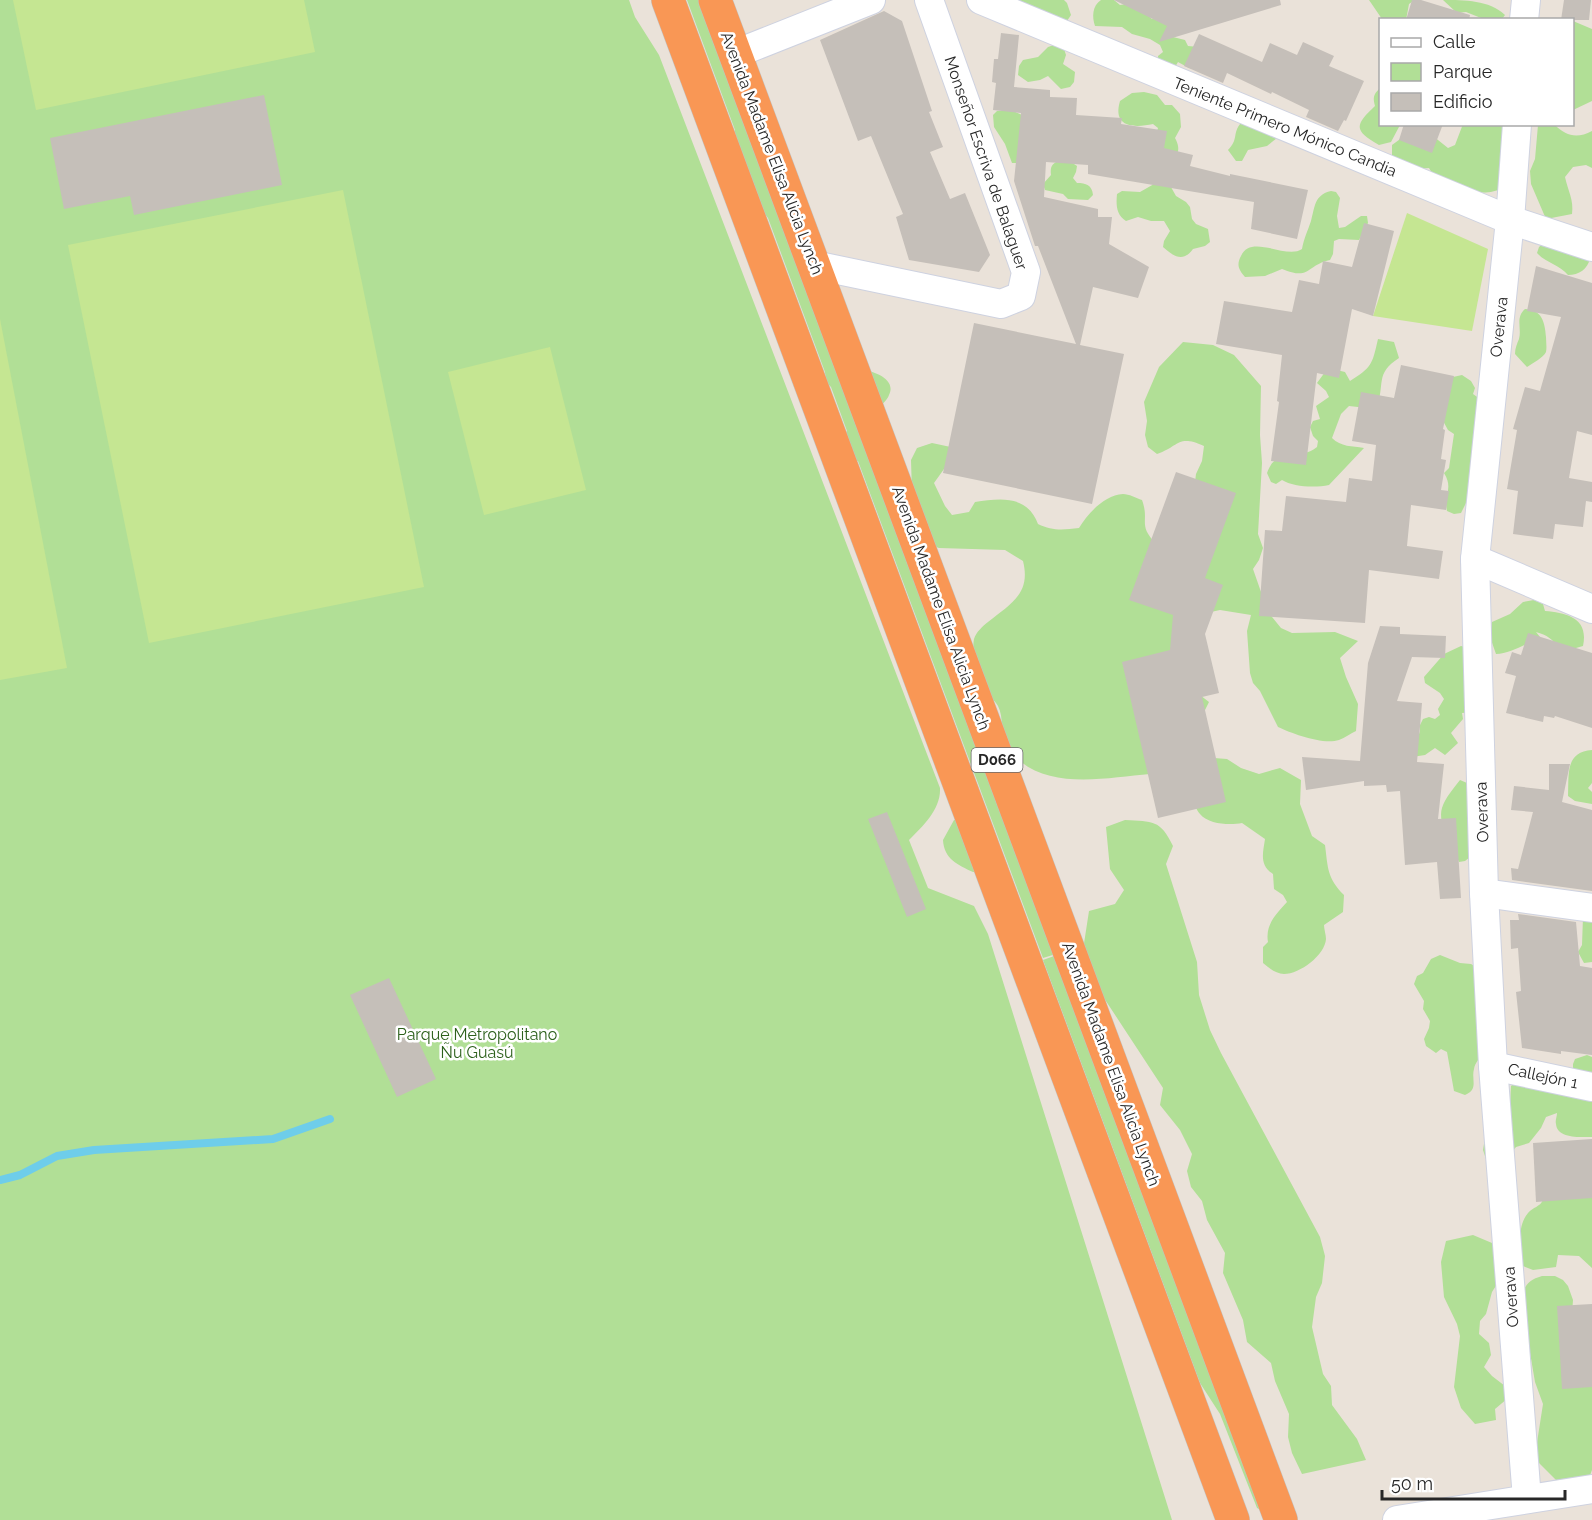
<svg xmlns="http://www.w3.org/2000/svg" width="1592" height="1520" font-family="Raleway,sans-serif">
  <rect width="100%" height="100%" fill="#eae2d9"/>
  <g fill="#b1df96">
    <path d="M0,0H629L635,17L659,55L940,788C941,809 923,826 909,840L928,888L974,906L988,934L1172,1520H0Z"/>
    <path d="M687,0H701L861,369C873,371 897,379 889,395C887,401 880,406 876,410L1056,954L1043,958L858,461H852L839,441L847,431L831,387L826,382L825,372L768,218L759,207L731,137L735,130Z"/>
    <path d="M996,0H1064L1067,3L1071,15L1067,21Z"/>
    <path d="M1101,0H1114L1120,5L1133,3L1152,19H1165L1173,37L1185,40L1188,46L1199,47L1195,69L1189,68L1178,62L1175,67L1158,63V56L1163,52L1160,45L1150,39L1132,34L1122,27L1095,26C1092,17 1092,6 1101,0Z"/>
    <path d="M1369,0H1415L1409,4L1406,20L1382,19Z"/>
    <path d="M1443,0C1465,0 1489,0 1505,15L1502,19L1486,20L1466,12L1457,13Z"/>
    <path d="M1573,21L1592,29V101L1573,110Z"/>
    <path d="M1054,45L1064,49L1066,55L1063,64L1075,72L1074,82L1070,87L1061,89L1048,76L1040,80L1028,82L1018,75L1019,66L1023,60L1038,57L1048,47Z"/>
    <path d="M1379,89L1380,90V124L1400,125L1391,142L1379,145C1353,130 1355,125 1375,106C1373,98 1373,95 1379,89Z"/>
    <path d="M1144,92L1157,95L1165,105H1172L1180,114L1181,127L1175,138C1182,151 1177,156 1168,165L1156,135L1158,128L1153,124C1135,128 1112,128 1120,101L1132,93Z"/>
    <path d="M1011,110L1022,115L1018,163H1012L1005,144L994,127L993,115L997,111Z"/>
    <path d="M1241,123L1277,138L1267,146L1248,150L1242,161H1236L1228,150C1239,139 1232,133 1241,123Z"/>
    <path d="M1463,124L1516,125L1506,187C1475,201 1461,186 1432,173L1429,168L1415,169L1392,157V145L1403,137L1433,136L1448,148L1455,145Z"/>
    <path d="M1538,125H1555C1566,136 1577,139 1592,131V168L1586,165L1573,167L1565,177C1568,191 1574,200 1572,214L1546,219L1531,184L1530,171L1535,159Z"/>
    <path d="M1059,161L1071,162L1077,166L1076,172L1073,178L1077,183C1086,183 1092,185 1093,195L1088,200L1068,199L1063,194L1045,190L1043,184L1051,175C1050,167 1052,163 1059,161Z"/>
    <path d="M1161,180H1167L1176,196L1186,202L1190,207L1192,219L1196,224L1208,229L1210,242L1205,246L1193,249C1183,263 1173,256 1163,247L1164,241L1170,231L1164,221H1151L1138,217L1126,221C1116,215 1116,204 1117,194L1122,191L1140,192Z"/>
    <path d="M1331,191L1336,192L1340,198L1337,216L1339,228L1345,227L1361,216H1367L1368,223L1359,240L1339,239L1334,241L1333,254L1330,260C1306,265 1311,281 1282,269L1265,276L1245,277C1239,270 1236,265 1241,256C1251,233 1286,260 1302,249C1304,238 1308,230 1311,221C1315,207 1314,195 1331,191Z"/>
    <path d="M1544,243L1590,258C1588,269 1579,275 1568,275C1560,265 1546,263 1537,253L1539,247Z"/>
    <path d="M1525,309C1542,309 1545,323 1546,337C1546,342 1547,347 1546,352C1543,358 1533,363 1527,367L1515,354C1515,348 1517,344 1519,339C1522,328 1515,318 1525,309Z"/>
    <path d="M1378,339L1394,342L1399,358C1374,374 1386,384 1376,409L1349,406L1341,414L1332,438C1341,447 1352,446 1364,448L1329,485C1315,488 1293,487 1282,480L1276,484L1271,482L1267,473C1276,446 1299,462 1317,447L1318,441L1313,436L1310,427L1313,421L1320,419L1316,406L1329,397L1326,391L1317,383L1328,368L1345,372L1350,381C1372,367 1372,365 1378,339Z"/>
    <path d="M1183,342L1213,345L1234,355L1261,386L1260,435L1262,463L1258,534L1263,548L1259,560L1253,569L1268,612L1281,628L1292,633L1335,632L1358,641L1340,658L1346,677L1358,704L1356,731C1351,733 1345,738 1339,740C1323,745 1293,734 1278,727L1260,691L1253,683L1250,673L1247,631L1251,615L1220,610L1188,617L1196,692L1209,702L1204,712L1150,774C1103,778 1037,793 1007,746C1000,735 1004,717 998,706C995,700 989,697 986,692C979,679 971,653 974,639C976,632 983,626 988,622C1012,603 1031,593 1023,561L1005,550L939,548L924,543L912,493L911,460L917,448L932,443L960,449L957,460L944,469L934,483L945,506L952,515L969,512L975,502C1001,498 1027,495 1038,524C1052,531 1063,530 1079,528C1088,513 1105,495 1123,494C1129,494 1136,498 1142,500C1150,522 1137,524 1156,544L1194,490L1196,474L1202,461L1204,446C1177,434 1179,447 1157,454L1148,447L1145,435L1147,421L1144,402L1159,367Z"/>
    <path d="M1462,375L1471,381L1475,388L1473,394L1480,399L1476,483L1461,513L1454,514L1447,511C1443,495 1454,489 1444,473L1449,468L1454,434L1448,430L1442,419L1453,377Z"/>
    <path d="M1534,600L1543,604L1545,611C1567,613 1589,618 1583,646L1576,648L1559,649C1553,639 1547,635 1536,632L1540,637C1526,644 1511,653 1496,654L1490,637L1492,622L1510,614L1523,602Z"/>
    <path d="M1461,646L1473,649L1474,712L1462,713L1463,719L1451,733L1458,743L1445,755L1435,748L1425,755L1412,757L1420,731V725L1423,719L1429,717L1435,719L1440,715L1438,709L1444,699L1440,693L1425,683L1424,677L1444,654Z"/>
    <path d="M1592,750V783L1588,788L1592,792V804L1575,801L1568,796C1569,774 1565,752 1592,750Z"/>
    <path d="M1214,758L1227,759L1241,768L1259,774L1280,768L1301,780L1300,804L1312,836L1325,845C1328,868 1327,878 1344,895L1343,912L1324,925C1324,929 1326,935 1326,939C1325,955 1300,974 1284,974C1276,974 1269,968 1263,963V947L1268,942C1265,925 1276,914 1287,902L1283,895L1274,889L1273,874C1259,865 1263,853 1265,839L1242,823C1231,825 1209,825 1200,814C1196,810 1194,802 1191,796Z"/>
    <path d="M1460,780L1474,786L1470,857L1465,861L1459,862C1453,848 1437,824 1442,808C1445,798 1454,788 1460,780Z"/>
    <path d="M954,820H956L975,872H973C958,865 944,859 943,840Z"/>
    <path d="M1125,820C1153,822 1160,819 1173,846L1166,864L1197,962L1199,995L1210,1030L1221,1053L1320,1237L1325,1256L1322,1283L1316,1297L1312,1327L1323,1374L1331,1386L1332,1405L1357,1439L1366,1460L1302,1474L1292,1453L1288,1437L1289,1414L1275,1381L1271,1363L1247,1342L1243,1320L1223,1273L1225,1253L1207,1220L1202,1201L1191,1187L1187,1171L1192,1154L1180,1130L1160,1105L1163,1088L1081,963L1089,911L1115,904L1124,890L1110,869L1106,827Z"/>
    <path d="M1583,917L1592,919V962L1584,963L1578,952L1582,945Z"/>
    <path d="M1057,955L1261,1510L1257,1508L1220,1414L1200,1383L1043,960Z"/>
    <path d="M1440,955L1460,963L1471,964L1488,974L1482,1055C1479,1059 1475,1063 1474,1069C1471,1080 1479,1089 1465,1095L1454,1091L1447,1052L1441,1049L1436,1053L1426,1046L1424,1039L1429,1028L1430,1021L1423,1009L1424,1001L1414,984L1417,976L1423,973L1431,959Z"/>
    <path d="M1587,1055L1592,1057V1137C1581,1137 1557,1139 1556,1124C1555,1120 1557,1117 1557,1113L1546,1117L1541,1128L1529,1143L1516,1147L1512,1152L1487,1162L1483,1150L1484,1144L1510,1105L1511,1086L1516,1082L1573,1070V1064L1575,1059Z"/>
    <path d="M1592,1179V1268L1579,1256L1558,1255L1556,1267L1533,1270L1523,1266C1521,1248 1516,1228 1528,1213C1533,1207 1540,1207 1543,1200Z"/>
    <path d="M1473,1235L1492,1243L1499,1257V1281L1492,1292L1486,1314L1480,1321L1479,1334L1489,1343L1491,1355L1484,1367L1492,1376L1514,1393L1495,1409L1496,1420L1475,1424L1461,1408L1454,1387L1460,1336L1457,1324L1444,1297L1441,1262L1446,1241Z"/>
    <path d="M1542,1276H1555L1563,1280L1568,1286L1573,1300L1571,1327L1592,1383V1470L1589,1478L1560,1484L1537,1461L1536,1449L1543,1404L1535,1382L1521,1300C1524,1286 1528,1280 1542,1276Z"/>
  </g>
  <g fill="#c5e692">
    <path d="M13,0H304L315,52L36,110Z"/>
    <path d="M343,190L424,587L149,643L68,245Z"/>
    <path d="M1407,213L1488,249L1472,331L1373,316Z"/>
    <path d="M0,319L67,668L0,680Z"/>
    <path d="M550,347L586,490L484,515L448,372Z"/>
  </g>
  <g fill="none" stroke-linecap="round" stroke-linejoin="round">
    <path stroke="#6ecdea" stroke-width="8" d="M0,1180L20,1175L57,1156L94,1150L273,1139L330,1119"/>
  </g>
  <g fill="#c5bfb9">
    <path d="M1114,0H1280L1281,5L1159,42L1167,26Z"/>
    <path d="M1412,0H1421L1470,15L1469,20H1406Z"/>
    <path d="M1564,0H1591L1589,20H1561Z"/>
    <path d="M884,11L902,21L932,111L929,112L943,147L930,152L950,199L965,193L990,255L979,272L909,260L896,217L903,214L871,136L858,141L820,40Z"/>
    <path d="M1001,33L1019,35L1014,87L1050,90V97L1077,98L1076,115L1122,118L1121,124L1167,131L1164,148L1193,155L1190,166L1230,176V174L1308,190L1297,239L1251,229L1254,202L1088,174V165L1046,162L1044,197L1098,209V217H1112L1109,244L1149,267L1138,298L1093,287L1080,345L1124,354L1092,504L943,473L974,323L1076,344L1038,246H1035L1014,181L1021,113L993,110L996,83L992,82L994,59H998Z"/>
    <path d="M1199,34L1262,62L1270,43L1297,55L1303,42L1334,56L1329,66L1364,81L1346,121L1344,120L1338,131L1306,117L1309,110L1272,92L1271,94L1227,73L1223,83L1184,66Z"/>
    <path d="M264,95L282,185L134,215L130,196L64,209L50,138Z"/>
    <path d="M1404,124H1443L1432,153L1399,140Z"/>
    <path d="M1364,223L1394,231L1373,316L1352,309L1339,378L1317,373L1306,465L1271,461L1279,402L1277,401L1282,355L1216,344L1224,301L1292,312L1299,280L1319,284L1323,261L1352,267Z"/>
    <path d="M1536,266L1592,283V435L1577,431L1569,478L1592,482V502L1586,501L1583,527L1555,524L1553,539L1513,534L1518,491L1507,489L1517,430L1513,429L1525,387L1540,391L1561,317L1527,311Z"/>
    <path d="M1401,365L1454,376L1443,429L1445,430L1441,459L1446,460L1441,490L1449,491L1446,510L1411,505L1407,546L1443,551L1439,579L1369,570L1365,623L1259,616L1265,530L1282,531L1286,496L1346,502L1349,478L1372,481L1376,445L1352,441L1361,392L1394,398Z"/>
    <path d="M1176,472L1236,493L1205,578L1223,585L1205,634L1219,693L1202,697L1226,802L1158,818L1122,662L1170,650L1173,615L1129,600Z"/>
    <path d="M1380,626L1400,627V634L1446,636L1445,658L1412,657L1397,701L1422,703L1417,762L1444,764L1438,819L1456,818L1461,898L1440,899L1437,862L1405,865L1400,791L1387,792L1386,785L1364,786V781L1306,790L1302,757L1360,761L1368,663Z"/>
    <path d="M1528,633L1592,653V728L1555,716L1554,718L1544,716L1543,722L1506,713L1516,676L1505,673L1512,652L1521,655Z"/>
    <path d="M1549,764H1570L1562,802L1592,810V891L1512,880L1511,868L1518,869L1533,812L1511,810L1514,786L1549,790Z"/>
    <path d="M887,812L926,909L907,917L868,819Z"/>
    <path d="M1518,914L1576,922L1580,966L1592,968V1055L1561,1051V1054L1522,1048L1516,992L1521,991L1518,948L1511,949L1510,920H1519Z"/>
    <path d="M389,978L436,1079L397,1097L350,995Z"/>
    <path d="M1592,1139V1198L1536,1202L1533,1143Z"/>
    <path d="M1592,1304V1387L1562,1389L1557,1306Z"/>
  </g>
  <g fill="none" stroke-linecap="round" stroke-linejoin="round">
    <defs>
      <g id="street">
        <path d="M981,0L1510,220L1592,247"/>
        <path d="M1524,20L1526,0"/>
        <path d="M735,54L871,0"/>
        <path d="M1517,124L1510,220L1475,559L1484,893L1493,1066L1527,1499"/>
        <path d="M814,265L1001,304L1021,296L1026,272L929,0"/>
        <path d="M1475,559L1592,609"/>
        <path d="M1484,893L1592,908"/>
        <path d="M1493,1066L1592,1087"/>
        <path d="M1397,1520L1592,1489"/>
      </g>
      <g id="highway">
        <path d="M668,0L1233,1520"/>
        <path d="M715,0L1281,1520"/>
      </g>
    </defs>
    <use href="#street" stroke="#ced2e0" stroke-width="30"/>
    <use href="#highway" stroke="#c3c3c3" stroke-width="34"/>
    <use href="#street" stroke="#fff" stroke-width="28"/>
    <use href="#highway" stroke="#f99755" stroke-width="33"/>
  </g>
  <g text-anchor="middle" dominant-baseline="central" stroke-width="5" stroke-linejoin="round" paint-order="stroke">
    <rect fill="#fff" stroke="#686868" stroke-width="1.5" x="971.5" y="748" width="51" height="24" rx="4.5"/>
    <g font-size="15" font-weight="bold" fill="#272727">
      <text x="997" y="760">D066</text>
    </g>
    <g font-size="16" fill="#272727" stroke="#fff">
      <text transform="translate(1285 127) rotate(22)">Teniente Primero Mónico Candia</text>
      <text transform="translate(772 153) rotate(69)">Avenida Madame Elisa Alicia Lynch</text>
      <text transform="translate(986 163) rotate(71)">Monseñor Escriva de Balaguer</text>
      <text transform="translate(1499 327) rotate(-84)">Overava</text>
      <text transform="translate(941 608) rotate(70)">Avenida Madame Elisa Alicia Lynch</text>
      <text transform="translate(1482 812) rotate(-92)">Overava</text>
      <text transform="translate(1111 1064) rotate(70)">Avenida Madame Elisa Alicia Lynch</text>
      <text transform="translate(1543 1076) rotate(12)">Callejón 1</text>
      <text transform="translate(1511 1297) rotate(-94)">Overava</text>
    </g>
    <g font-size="16" fill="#2c601b" stroke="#fff">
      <text x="477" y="1034">Parque Metropolitano<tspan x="477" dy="18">Ñu Guasú</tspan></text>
    </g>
  </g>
  <rect x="1379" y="18" width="195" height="108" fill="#ffffff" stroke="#a9a9a9" stroke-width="1.5"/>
  <rect x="1391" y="38" width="30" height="9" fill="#ffffff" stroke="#a9a9a9" stroke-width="1.5"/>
  <text x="1433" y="48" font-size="18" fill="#272727">Calle</text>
  <rect x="1391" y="63" width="30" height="18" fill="#b1df96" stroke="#a9a9a9" stroke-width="1.5"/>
  <text x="1433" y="78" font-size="18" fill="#272727">Parque</text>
  <rect x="1391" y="93" width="30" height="18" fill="#c5bfb9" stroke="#a9a9a9" stroke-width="1.5"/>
  <text x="1433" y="108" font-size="18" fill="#272727">Edificio</text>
  <path d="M1382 1490v9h183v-9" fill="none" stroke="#272727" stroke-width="3"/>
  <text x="1391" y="1490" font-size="18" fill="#272727" stroke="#ffffff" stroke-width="4.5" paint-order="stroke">50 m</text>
</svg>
